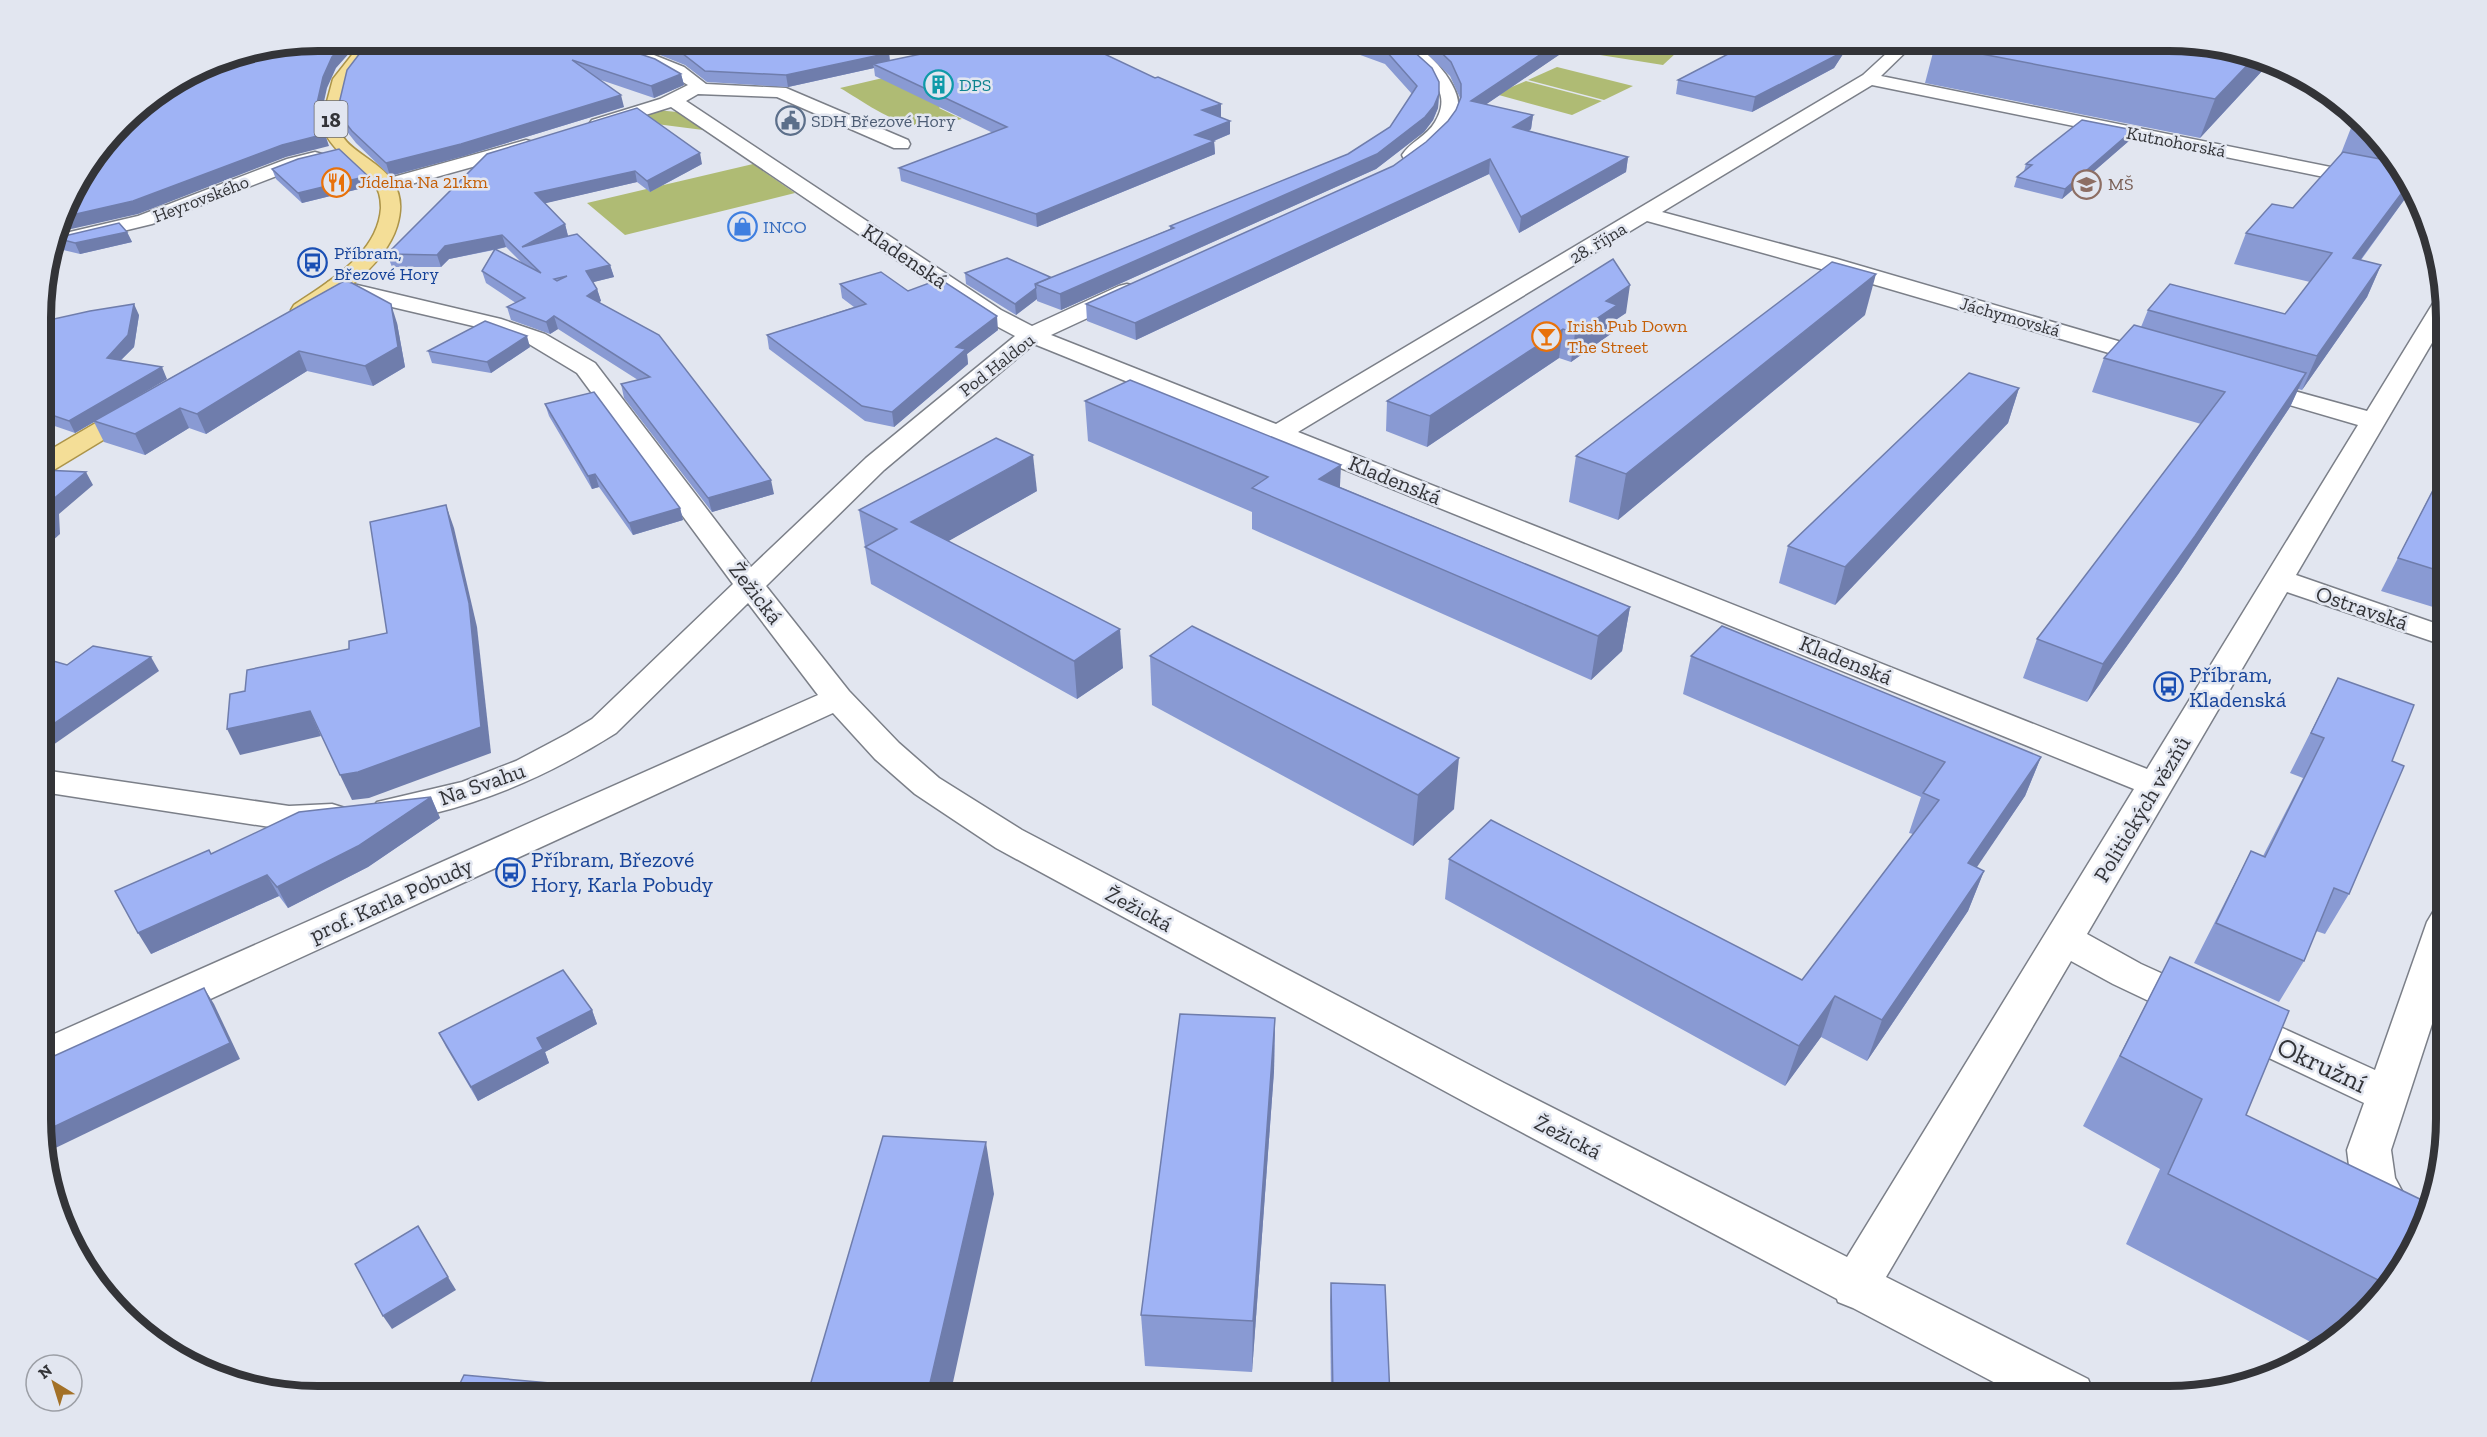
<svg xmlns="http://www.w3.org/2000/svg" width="2487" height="1437" font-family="'Zilla Slab',serif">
  <rect width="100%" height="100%" fill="#e2e6f0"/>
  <g fill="#afbb74">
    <path d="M1588,41H1689L1663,65L1575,51Z"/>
    <path d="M1557,67L1633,86L1604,100L1528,80Z"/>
    <path d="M887,77L941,106L939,108L962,119C947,122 931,127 915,125C892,123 861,100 840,88Z"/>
    <path d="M1526,81L1602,101L1572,115L1495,94Z"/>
    <path d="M657,110L677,112L703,130L633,121L628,118Z"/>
    <path d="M753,164L795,193L625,235L587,203Z"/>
  </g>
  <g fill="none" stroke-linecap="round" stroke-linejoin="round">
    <defs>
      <g id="minor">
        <path d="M583,41H607L654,55L684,67L706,84L786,88L908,140L910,144L908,148H894L777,97L698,94L686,101L1001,310L1032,326L1119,286L1127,284L1135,286L1138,291L1135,296L1051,335L1276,424L1863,75L1900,41H1917L1881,76L2410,183L2414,194L2412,195L1872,85L1662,212L1837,259L2166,355L2170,360L2166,365L2158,367L2150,365L1821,269L1647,221L1298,432L2147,769L2358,425L2242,391L2239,386L2242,381L2251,379L2367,411L2435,300L2438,295L2444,294L2446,319L2296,575L2446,627V646L2287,592L2087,934L2141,964L2375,1070L2427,922L2433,912L2446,908V981L2391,1150L2395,1178L2415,1215L2408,1229L2392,1235L2376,1229L2351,1181L2347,1150L2364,1103L2113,984L2071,961L1886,1277L2088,1379L2095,1396H2020L1853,1308L1838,1302L1837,1299L1474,1107L996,848L915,794L875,759L833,713L58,1069L43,1073V1039L818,695L748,603L616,733C559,769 500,797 435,813C416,817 396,824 377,818L371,810L377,802L462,782L516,761L567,734L592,719L733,584L577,373L529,344L486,329L328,292L325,287L328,282L336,280L501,319L545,334L595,363L751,567L866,458L1015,336L985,320L671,107L604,128H592L589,124L592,120L660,99L688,85L658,68L585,44ZM1034,344L2134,789L1847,1257L1504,1083L1022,830L939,778L899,743L849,691L766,586L884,470Z"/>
        <path d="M1389,41C1394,40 1403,39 1407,41C1428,49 1462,86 1458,109C1456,123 1443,138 1432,147C1423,155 1417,162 1404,159L1402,155C1410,142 1427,136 1435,122C1460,82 1407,65 1389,41Z"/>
        <path d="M526,140L533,142L535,146L533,150L386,191L379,189L376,185L379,181Z"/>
        <path d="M315,152L322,154L324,158L322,162L300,167L152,224L53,248L57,235L138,216L287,159Z"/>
        <path d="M43,770L289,806L332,804L345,808L350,816L345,824L332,828L289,830L43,792Z"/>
      </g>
      <g id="primary">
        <path d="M363,41H379C359,70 342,84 339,122C337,160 417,160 397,226C389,252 366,274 345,290C331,301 313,320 294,315L291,310L294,305C328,282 378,254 381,208C381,198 379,189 373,182C354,162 331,152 321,124L333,79Z"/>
        <path d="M137,401L146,404L150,409L146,414L52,471L43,473V454L128,404Z"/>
      </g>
    </defs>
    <use href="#minor" stroke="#7b7f88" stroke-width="3"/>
    <use href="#primary" stroke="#ac9449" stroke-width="3"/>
    <use href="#minor" fill="#fff" fill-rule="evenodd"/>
    <use href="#primary" fill="#f4de97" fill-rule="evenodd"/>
  </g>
  <g fill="#899ad3" fill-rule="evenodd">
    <path d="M598,40L681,74L684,85L654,98L598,79L624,107L464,156L390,176L356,143L341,124L337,112Z"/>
    <path d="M613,40H863L889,53L890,61L1221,117H1219L1230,134L1214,141L1215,154L1037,227L901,181L899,168L993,133L875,76L874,68L788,87L707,82L685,65L655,53Z"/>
    <path d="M1319,40H1401L1439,94L1438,108L1433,120L1424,132L1376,169L1061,310L1037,301V299L1016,315L966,284L965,273L1050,277L1051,278L1170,229V226L1348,154L1390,127L1412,94L1385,64Z"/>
    <path d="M1406,40H1581L1485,105L1533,115L1531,129L1529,131L1628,157L1626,172L1519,233L1489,174L1136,340L1087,321L1086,304L1393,166L1426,142L1448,121L1456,110L1460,98L1450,76L1419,46Z"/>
    <path d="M1724,40H1852L1834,68L1752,112L1676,94L1678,80L1753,41L1723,45Z"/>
    <path d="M1935,45L2241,50L2306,77L2262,71L2200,138L1925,83Z"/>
    <path d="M2356,115L2365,122L2409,179L2412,187L2407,196L2361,260L2381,265L2367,297L2302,390L2298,389L2290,407L2179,573L2087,702L2023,678L2037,639L2201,424L2092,392L2104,358L2141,327L2148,310L2285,314L2310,282L2234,264L2246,233L2293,208L2340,156Z"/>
    <path d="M2133,130L2130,140L2062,199L2014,187L2017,177L2024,171L2026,164Z"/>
    <path d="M487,154L702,164L650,192L637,182L545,203L565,224L568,236L567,237L610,265L614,277L593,282L597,289L601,301L599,302L774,494L712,512L624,398L621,384L638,380L558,329L550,334L511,320L507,307L516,303L486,283L482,271L494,250L449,259L441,267H392L387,254ZM506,247L522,263L495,250Z"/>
    <path d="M272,169L368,176L371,186L302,203L276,179Z"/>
    <path d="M127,232L132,242L80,254L59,249L55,240L56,238Z"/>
    <path d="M1613,259L1626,313L1614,321L1612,333L1571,362L1559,358L1427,447L1386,431L1387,401Z"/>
    <path d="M344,281L397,323L405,367L373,386L307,371L206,434L189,428L145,455L104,442L94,422L75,433L43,422V319L45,321L139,315L134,347L121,360L167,379L104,415Z"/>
    <path d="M840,284L908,291L998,330L967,354L968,364L894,427L865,421L769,349L767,335L854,307L842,298Z"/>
    <path d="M1865,315L1618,520L1569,502L1576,456Z"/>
    <path d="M530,347L491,373L432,363L428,351Z"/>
    <path d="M2019,388L2008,423L1835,605L1779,583L1788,546Z"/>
    <path d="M1085,401L1340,487L1630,607L1622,651L1591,680L1252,529V512L1088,441Z"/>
    <path d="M545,404L680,508L683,520L633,535L599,487L592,489L549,416Z"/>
    <path d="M2446,464V611L2381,591Z"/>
    <path d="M1037,491L948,541L1123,668L1077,699L871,584L859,510Z"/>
    <path d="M1150,656L1454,809L1413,846L1152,705Z"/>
    <path d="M1691,656L2041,757L2025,796L1976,867L1984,871L1968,911L1867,1061L1821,1037L1785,1086L1445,899L1449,859L1802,980L1913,834L1909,833L1921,797L1683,694Z"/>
    <path d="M2338,678L2392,761L2349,894L2325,934L2316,931L2304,961L2279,1002L2194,963L2230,892L2251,851L2263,856L2303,778L2290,773Z"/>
    <path d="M431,797L440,818L368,867L288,908L279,896L151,954L211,854Z"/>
    <path d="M2170,957L2246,1115L2409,1258L2365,1315L2322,1348L2126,1244L2160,1169L2083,1126Z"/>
    <path d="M592,1010L597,1024L545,1052L549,1063L478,1101L446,1047L439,1033Z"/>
    <path d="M1275,1018L1274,1071L1252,1372L1145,1366L1141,1315Z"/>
    <path d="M1331,1283L1390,1396H1331L1330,1300Z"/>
  </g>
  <g fill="#6f7dac">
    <path d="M348,40H361L336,68L327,88L319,124L322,135L325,134L329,146L286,157L138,214L58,232L63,217L315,112L323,77L332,57Z"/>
    <path d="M1562,40H1581L1469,116L1471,101Z"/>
    <path d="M1724,40H1760L1723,45Z"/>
    <path d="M1846,40H1852L1834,68L1752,112L1755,97Z"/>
    <path d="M889,53L890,64H873L874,68L788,87L786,75Z"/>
    <path d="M2256,56L2266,61L2262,71L2200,138L2215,99Z"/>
    <path d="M681,74L684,85L654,98L651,86Z"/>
    <path d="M1439,94L1438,108L1433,120L1424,132L1376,169L1061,310L1060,294L1377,154Z"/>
    <path d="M621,95L624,107L464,156L390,176L386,163Z"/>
    <path d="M1221,104V117L1202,122V110Z"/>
    <path d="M1533,115L1531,129L1512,142L1513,127Z"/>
    <path d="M1230,121V134L1196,148L1195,135Z"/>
    <path d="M2133,130L2130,140L2062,199L2065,189Z"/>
    <path d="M1214,141L1215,154L1037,227L1036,214Z"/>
    <path d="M700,153L702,164L650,192L647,181Z"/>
    <path d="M1628,157L1626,172L1519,233L1521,217Z"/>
    <path d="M1490,159L1489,174L1136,340L1135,323Z"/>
    <path d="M635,171L637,182L538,205L535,193Z"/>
    <path d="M368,176L371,186L302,203L298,193Z"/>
    <path d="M2410,182L2412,187L2407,196L2339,289L2353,258Z"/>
    <path d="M565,224L568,236L525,259L522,247Z"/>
    <path d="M127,232L132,242L80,254L75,243Z"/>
    <path d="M502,235L506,247L449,259L441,267L437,255L445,246Z"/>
    <path d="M610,265L614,277L590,283L586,271Z"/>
    <path d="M2381,265L2367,297L2302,390L2317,356Z"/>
    <path d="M1876,274L1865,315L1618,520L1626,474Z"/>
    <path d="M1630,285L1626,313L1614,321L1612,333L1571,362L1575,333L1606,301Z"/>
    <path d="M1036,288L1037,299L1016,315L1015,304Z"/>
    <path d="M597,289L601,301L590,308L587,296Z"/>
    <path d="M134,304L139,315L134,347L112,369L107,358Z"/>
    <path d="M391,304L397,323L405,367L373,386L365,366Z"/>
    <path d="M554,316L558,329L550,334L546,322Z"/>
    <path d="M997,316L998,330L967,354L968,364L894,427L892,412L956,347Z"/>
    <path d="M1563,329L1559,358L1427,447L1430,416Z"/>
    <path d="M527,336L530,347L491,373L487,362Z"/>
    <path d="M299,351L307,371L206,434L197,414Z"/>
    <path d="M162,367L167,379L75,433L69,421Z"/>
    <path d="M2306,373L2290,407L2179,573L2087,702L2103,664Z"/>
    <path d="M2019,388L2008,423L1835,605L1845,567Z"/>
    <path d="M180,408L189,428L145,455L135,434Z"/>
    <path d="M1033,455L1037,491L917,559L911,522Z"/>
    <path d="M1341,465L1339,506L1319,479Z"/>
    <path d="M86,472L93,485L59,514L60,534L43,549V529L52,500Z"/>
    <path d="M595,474L599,487L592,489L588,476Z"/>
    <path d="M771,480L774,494L712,512L708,498Z"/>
    <path d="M446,505L454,528L477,627L491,753L369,798L352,800L340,775Z"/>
    <path d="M680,508L683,520L633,535L629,523Z"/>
    <path d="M1630,607L1622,651L1591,680L1598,636Z"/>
    <path d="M1120,629L1123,668L1077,699L1074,661Z"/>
    <path d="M151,657L159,671L43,752V731Z"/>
    <path d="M310,711L321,736L240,755L227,729Z"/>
    <path d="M2041,757L2025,796L1952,904L1968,863Z"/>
    <path d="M1459,758L1454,809L1413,846L1418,795Z"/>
    <path d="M431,797L440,818L368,867L288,908L277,887Z"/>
    <path d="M1984,871L1968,911L1867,1061L1882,1020Z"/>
    <path d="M267,875L279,896L151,954L138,933Z"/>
    <path d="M204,988L214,1004L240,1059L43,1154V1132Z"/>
    <path d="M1835,996L1821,1037L1785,1086L1799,1046Z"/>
    <path d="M592,1010L597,1024L545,1052L549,1063L478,1101L471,1087L537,1038Z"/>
    <path d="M1275,1018L1274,1071L1252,1372L1253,1321Z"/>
    <path d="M986,1142L994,1194L950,1396H927Z"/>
    <path d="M448,1277L456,1290L392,1329L383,1316Z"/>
    <path d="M549,1383L556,1396H543Z"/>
  </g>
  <g fill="#9fb3f5" stroke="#6f7dac" stroke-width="1.5" fill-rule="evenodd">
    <path d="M318,40H348L332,57L323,77L315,112L318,125L325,134L282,145L133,201L63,217L69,195L135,110L212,62Z"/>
    <path d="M370,40H598L655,59L681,74L651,86L572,60L621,95L461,144L386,163L352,131L337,112L347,70Z"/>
    <path d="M647,40H863L889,53L786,75L705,71L683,54Z"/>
    <path d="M988,40H1075L1155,78L1158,77L1221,104L1202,110L1230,121L1195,135L1214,141L1036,214L899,168L1007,127L873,64Z"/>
    <path d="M1357,40H1401L1432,68L1439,82V94L1434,106L1425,117L1377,154L1060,294L1035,284L1174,228L1170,226L1348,154L1390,127L1417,86L1386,51Z"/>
    <path d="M1428,40H1562L1471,101L1533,115L1513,127L1628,157L1521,217L1490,159L1135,323L1086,304L1393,166L1426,142L1448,121L1456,110L1461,97V84L1451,62Z"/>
    <path d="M1755,40H1846L1837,55L1755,97L1678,80Z"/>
    <path d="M1943,40H2169L2241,50L2256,56L2215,99L1935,45Z"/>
    <path d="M637,108L700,153L647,181L635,171L535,193L565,224L522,247L577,234L610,265L586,271L597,289L587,296L659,335L771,480L708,498L621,384L650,377L554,316L546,322L507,307L525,298L482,271L495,249L541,273L502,235L445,246L437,255L387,254L487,154ZM567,276L557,281L554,279Z"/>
    <path d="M2357,115L2365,122L2370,128L2355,125Z"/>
    <path d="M2082,120L2133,130L2065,189L2017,177L2032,165L2026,164Z"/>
    <path d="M339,149L368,176L298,193L272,169L298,159Z"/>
    <path d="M2343,152L2396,162L2409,179L2410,182L2353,258L2381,265L2317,356L2148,310L2170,284L2285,314L2332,253L2246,233L2272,204L2293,208Z"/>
    <path d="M119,223L127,232L75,243L56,238Z"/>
    <path d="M1007,258L1050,277L1047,279L1035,284L1036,288L1015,304L965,273Z"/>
    <path d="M1613,259L1630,285L1606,301L1617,305L1575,333L1563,329L1430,416L1387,401Z"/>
    <path d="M1832,262L1876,274L1626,474L1576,456Z"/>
    <path d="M881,272L908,291L940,279L997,316L956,347L966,349L892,412L862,406L767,335L866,304L840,284Z"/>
    <path d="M344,281L352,283L391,304L398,347L365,366L299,351L197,414L180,408L135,434L94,421Z"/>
    <path d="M134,304L128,335L107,358L162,367L69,421L43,412V319L45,321L90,311Z"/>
    <path d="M485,321L527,336L487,362L428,351Z"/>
    <path d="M2134,325L2306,373L2195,536L2103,664L2037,639L2225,392L2104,358Z"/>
    <path d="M1969,373L2019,388L1845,567L1788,546Z"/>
    <path d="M1130,380L1341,465L1319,479L1630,607L1598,636L1252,488L1268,477L1085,401Z"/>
    <path d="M594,392L680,508L629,523L595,474L588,476L545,404Z"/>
    <path d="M996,438L1033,455L911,522L1120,629L1074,661L865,547L897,529L859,510Z"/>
    <path d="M2446,465V573L2398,558Z"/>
    <path d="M43,470L86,472L52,500L53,521L43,529Z"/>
    <path d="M446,505L469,603L481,727L358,772L340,775L310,711L227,729L230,694L245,691L247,670L349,649V641L387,633L370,522Z"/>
    <path d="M1192,626L1459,758L1418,795L1150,656Z"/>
    <path d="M1722,626L2041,757L1968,863L1984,871L1882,1020L1835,996L1799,1046L1449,859L1491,820L1802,980L1939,800L1923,793L1945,762L1691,656Z"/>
    <path d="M93,646L151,657L43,731V658L67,665Z"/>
    <path d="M2338,678L2414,705L2392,761L2404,766L2349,894L2334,888L2304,961L2216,923L2251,851L2265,857L2324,738L2311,733Z"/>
    <path d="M431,797L358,846L277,887L267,875L138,933L115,891L209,850L211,854L299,812Z"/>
    <path d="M2170,957L2289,1011L2246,1115L2426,1202L2409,1258L2388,1285L2168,1174L2202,1099L2120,1056Z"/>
    <path d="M563,970L592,1010L537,1038L543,1049L471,1087L439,1033Z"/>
    <path d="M204,988L230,1043L43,1132V1061Z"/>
    <path d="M1180,1014L1275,1018L1253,1321L1141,1315Z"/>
    <path d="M883,1136L986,1142L927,1396H807Z"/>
    <path d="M418,1226L448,1277L383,1316L355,1264Z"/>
    <path d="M1331,1283L1385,1285L1390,1396H1333Z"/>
    <path d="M464,1375L549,1383L543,1396H454Z"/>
  </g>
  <defs>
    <symbol id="building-ring" viewBox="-11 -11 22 22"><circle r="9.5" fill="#e2e6f0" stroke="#0f9aa8" stroke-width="1.5"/><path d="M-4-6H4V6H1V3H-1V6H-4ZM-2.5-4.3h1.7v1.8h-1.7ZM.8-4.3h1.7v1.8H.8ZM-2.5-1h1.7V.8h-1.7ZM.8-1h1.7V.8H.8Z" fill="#0f9aa8"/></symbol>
    <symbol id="civic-ring" viewBox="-11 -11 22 22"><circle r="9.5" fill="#e2e6f0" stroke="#5c6f8a" stroke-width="1.5"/><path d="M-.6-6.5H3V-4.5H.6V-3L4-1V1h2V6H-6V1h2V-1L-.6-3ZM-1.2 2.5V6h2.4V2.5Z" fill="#5c6f8a"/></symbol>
    <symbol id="restaurant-ring" viewBox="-11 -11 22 22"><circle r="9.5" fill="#e2e6f0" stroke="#e8710a" stroke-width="1.5"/><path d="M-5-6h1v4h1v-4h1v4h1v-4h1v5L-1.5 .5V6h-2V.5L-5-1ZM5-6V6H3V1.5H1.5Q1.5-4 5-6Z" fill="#e8710a"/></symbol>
    <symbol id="school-ring" viewBox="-11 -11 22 22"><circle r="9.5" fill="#e2e6f0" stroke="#8d6e63" stroke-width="1.5"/><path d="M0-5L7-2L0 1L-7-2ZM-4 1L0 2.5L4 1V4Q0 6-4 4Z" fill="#8d6e63"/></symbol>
    <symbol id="shop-ring" viewBox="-11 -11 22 22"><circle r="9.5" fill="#e2e6f0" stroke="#3f7fe0" stroke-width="1.5"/><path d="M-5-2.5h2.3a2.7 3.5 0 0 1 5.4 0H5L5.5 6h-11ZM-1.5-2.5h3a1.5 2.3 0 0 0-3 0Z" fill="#3f7fe0"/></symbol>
    <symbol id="bus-ring" viewBox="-11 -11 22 22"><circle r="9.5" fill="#e2e6f0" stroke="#1a4fb4" stroke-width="1.5"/><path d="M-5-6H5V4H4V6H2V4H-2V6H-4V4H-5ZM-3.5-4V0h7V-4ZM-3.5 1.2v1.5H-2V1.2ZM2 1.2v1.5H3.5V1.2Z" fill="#1a4fb4"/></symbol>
    <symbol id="bar-ring" viewBox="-11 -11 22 22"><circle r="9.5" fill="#e2e6f0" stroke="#e8710a" stroke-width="1.5"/><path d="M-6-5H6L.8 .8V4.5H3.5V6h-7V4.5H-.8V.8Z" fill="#e8710a"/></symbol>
  </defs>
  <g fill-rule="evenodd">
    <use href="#building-ring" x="922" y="68" width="33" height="33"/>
    <use href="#civic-ring" x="774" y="104" width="33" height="33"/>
    <use href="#restaurant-ring" x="320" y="166" width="33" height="33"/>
    <use href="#school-ring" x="2070" y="168" width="33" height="33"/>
    <use href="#shop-ring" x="726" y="210" width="33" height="33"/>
    <use href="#bus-ring" x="296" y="246" width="33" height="33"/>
    <use href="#bar-ring" x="1530" y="320" width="33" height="33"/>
    <use href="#bus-ring" x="2152" y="670" width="33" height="33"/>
    <use href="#bus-ring" x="494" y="856" width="33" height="33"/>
  </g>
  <g text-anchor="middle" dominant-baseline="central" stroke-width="5" stroke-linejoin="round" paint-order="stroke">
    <g font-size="18" fill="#0d838f" stroke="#e2e6f0" text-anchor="start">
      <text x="959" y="85">DPS</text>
    </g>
    <g font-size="18" fill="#4e5e75" stroke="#e2e6f0" text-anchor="start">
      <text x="811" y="121">SDH Březové Hory</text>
    </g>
    <g font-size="18" fill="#333438" stroke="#e2e6f0">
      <text transform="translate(2176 142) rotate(11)">Kutnohorská</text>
      <text transform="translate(201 199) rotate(-21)">Heyrovského</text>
      <text transform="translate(1598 243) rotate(-31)">28. října</text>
      <text transform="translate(2010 317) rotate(16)">Jáchymovská</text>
      <text transform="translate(997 365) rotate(-38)">Pod Haldou</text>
    </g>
    <g font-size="18" fill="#c56008" stroke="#e2e6f0" text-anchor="start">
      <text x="358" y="182">Jídelna Na 21.km</text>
      <text x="1567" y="326">Irish Pub Down<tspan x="1567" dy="21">The Street</tspan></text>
    </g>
    <g font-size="18" fill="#785e54" stroke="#e2e6f0" text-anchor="start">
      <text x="2108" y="184">MŠ</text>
    </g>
    <g font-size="18" fill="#366cbe" stroke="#e2e6f0" text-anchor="start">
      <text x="763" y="227">INCO</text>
    </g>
    <g font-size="18" fill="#164399" stroke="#e2e6f0" text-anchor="start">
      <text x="334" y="253">Příbram,<tspan x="334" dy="21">Březové Hory</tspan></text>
    </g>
    <rect fill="#e2e6f0" stroke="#68696f" stroke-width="1.5" x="314.5" y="101" width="33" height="36" rx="4.5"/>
    <g font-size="21" font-weight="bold" fill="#333438">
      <text x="331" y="119">18</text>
    </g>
    <g font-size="22" fill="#333438" stroke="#e2e6f0">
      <text transform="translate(905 256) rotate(34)">Kladenská</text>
      <text transform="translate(1395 480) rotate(22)">Kladenská</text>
      <text transform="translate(756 593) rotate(52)">Žežická</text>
      <text transform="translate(2362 608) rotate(19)">Ostravská</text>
      <text transform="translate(1846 660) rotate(22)">Kladenská</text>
      <text transform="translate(482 784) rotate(-19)">Na Svahu</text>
      <text transform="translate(2142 809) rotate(-59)">Politických vězňů</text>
      <text transform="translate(391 900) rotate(-24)">prof. Karla Pobudy</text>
      <text transform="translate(1139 909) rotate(28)">Žežická</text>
      <text transform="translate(1568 1137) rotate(27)">Žežická</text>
    </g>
    <g font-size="22" fill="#164399" stroke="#e2e6f0" text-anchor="start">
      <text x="2189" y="674">Příbram,<tspan x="2189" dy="25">Kladenská</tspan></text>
      <text x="531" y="859">Příbram, Březové<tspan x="531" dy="25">Hory, Karla Pobudy</tspan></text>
    </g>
    <g font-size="27" fill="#333438" stroke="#e2e6f0">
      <text transform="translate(2322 1065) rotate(25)">Okružní</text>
    </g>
  </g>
  <path d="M0 0H2487V1437H0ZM318 51H2169A267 267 0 0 1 2436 318V1119A267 267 0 0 1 2169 1386H318A267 267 0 0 1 51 1119V318A267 267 0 0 1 318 51Z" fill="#e2e6f0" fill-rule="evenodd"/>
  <path fill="none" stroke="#333438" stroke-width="8" d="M318 51H2169A267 267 0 0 1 2436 318V1119A267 267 0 0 1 2169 1386H318A267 267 0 0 1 51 1119V318A267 267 0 0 1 318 51Z"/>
  <g transform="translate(54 1383) rotate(322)"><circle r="28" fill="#e2e6f0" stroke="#9c9fa6" stroke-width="1.5"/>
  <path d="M0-4.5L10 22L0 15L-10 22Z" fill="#a37127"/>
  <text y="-9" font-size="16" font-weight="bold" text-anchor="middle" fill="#333438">N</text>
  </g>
</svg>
